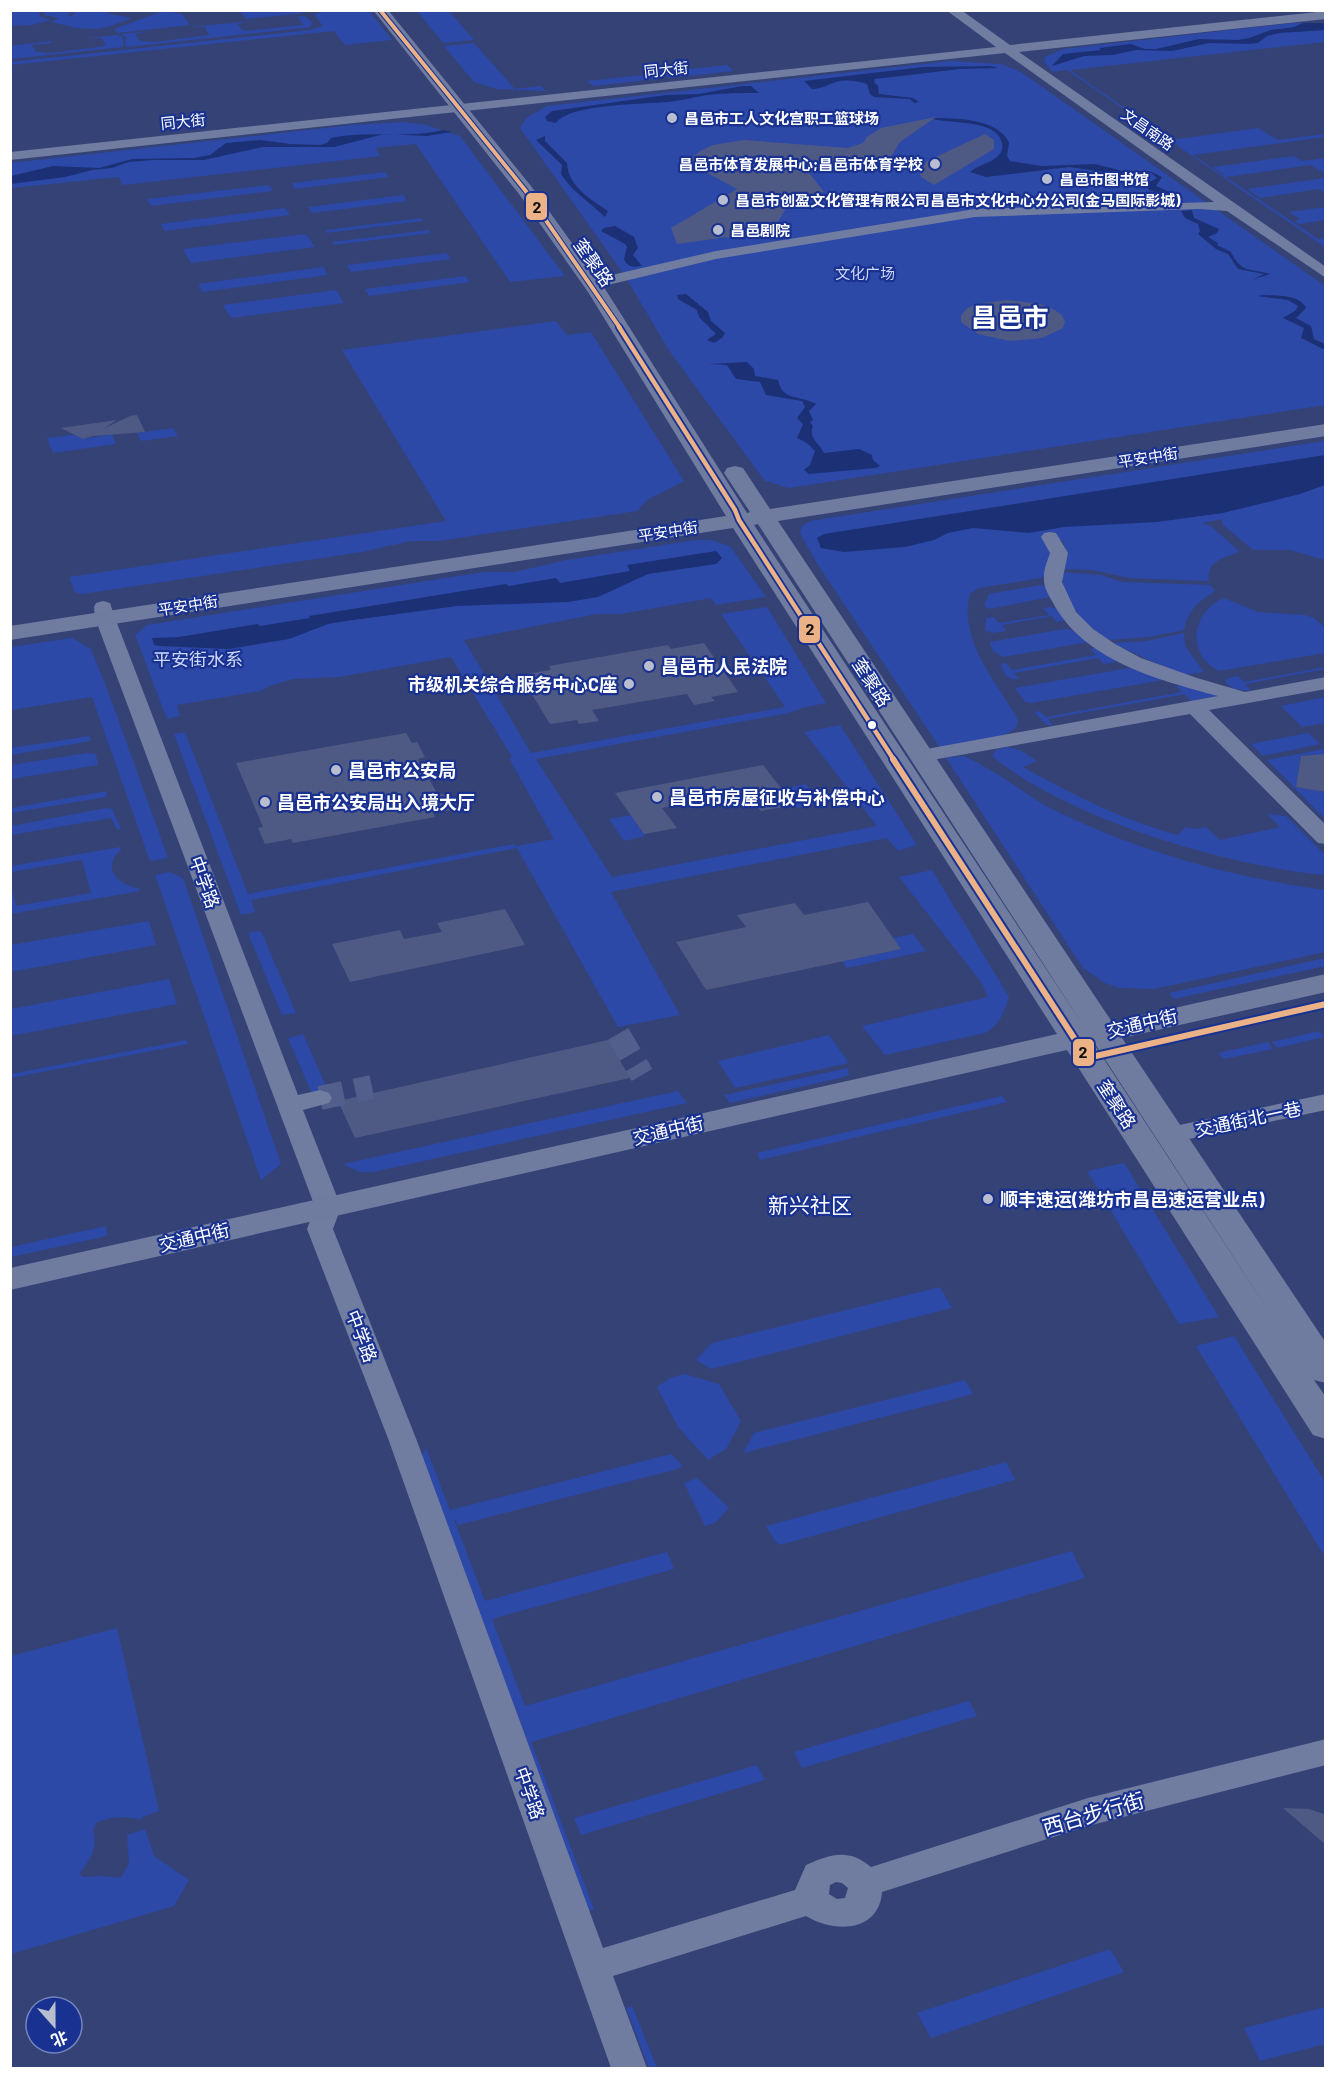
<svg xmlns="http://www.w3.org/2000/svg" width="1336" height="2079" font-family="Barlow,'Noto Sans SC',sans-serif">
  <rect width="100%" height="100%" fill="#344276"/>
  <g fill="#2d49a7">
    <path d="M45,10L71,11L67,17L73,15L75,11H105L110,14L132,18L108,27L95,29L76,28L52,22L58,18L44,15Z"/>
    <path d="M10,11H41H38L41,17L51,20L31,25L11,26Z"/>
    <path d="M163,11L182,14L190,25L118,33L114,29Z"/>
    <path d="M295,11L305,13L246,19L240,11Z"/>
    <path d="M319,11H369L392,40L345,45L334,31L11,65V62L310,30L323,26L314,14L320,13Z"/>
    <path d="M417,11H449L474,40L443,43Z"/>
    <path d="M304,16L312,22L311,27L127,47L125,45L126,37L121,34L153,31L135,34L140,41L155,42L209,35L205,27H190L253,21L237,24L244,31L303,25L298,17L285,18Z"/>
    <path d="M1292,23H1325V42L1070,70L1171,140L1258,128L1278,140L1325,134V137L1193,155L1318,239L1325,238V247L1067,70L1053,72L1044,62L1045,57L1063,49Z"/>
    <path d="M117,35L123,37V47L11,59V46L50,41L52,43L32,45L36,52L51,53L106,46L102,38H87Z"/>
    <path d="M474,43L515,89L541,86L546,91L497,89L474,82L444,46Z"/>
    <path d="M950,61L1001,64L1021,72L1325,286V405L789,488L765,481L670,352L625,276L520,128L526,118L547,106Z"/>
    <path d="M727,65L734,71L669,78L663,72Z"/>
    <path d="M652,74L657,79L593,86L587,81Z"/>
    <path d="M405,122L426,125L460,136L565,276L510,282L416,144L375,148L381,156L123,185L119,177L11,188L10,163L352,125Z"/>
    <path d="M1294,156L1302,161L1325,158V173L1310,165L1227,177L1213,167Z"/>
    <path d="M385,172L389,177L295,189L292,183Z"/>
    <path d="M1325,178V193L1319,189L1260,198L1247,189Z"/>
    <path d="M269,185L273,191L151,206L147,199Z"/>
    <path d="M403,195L407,201L312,213L308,207Z"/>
    <path d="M1325,207V220L1299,224L1294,221L1300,219L1289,212Z"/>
    <path d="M285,208L290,215L165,231L161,224Z"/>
    <path d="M421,218L423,221L327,233L325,230Z"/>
    <path d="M429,230L431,233L334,245L332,242Z"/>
    <path d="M306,234L315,247L191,263L183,249Z"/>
    <path d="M446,253L451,259L351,272L347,265Z"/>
    <path d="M323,267L328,275L202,292L198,284Z"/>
    <path d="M465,276L470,282L369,296L365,289Z"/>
    <path d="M336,290L344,303L231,318L223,305Z"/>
    <path d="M556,321L567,335L591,332L684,481L647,500L637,511L439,541H411L362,552L82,594L75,592L69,577L446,521L342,350Z"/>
    <path d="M173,428L178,436L141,441L137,433Z"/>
    <path d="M79,434L83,439L112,434L116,444L53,453L47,438Z"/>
    <path d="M1325,441V560L1290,550H1253L1222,524L1223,519L1202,523L1211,526L1240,552C1226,556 1205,562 1209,581L1129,578L1093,570L1063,569L1066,550L1063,541L1044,542L1050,553L1047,574L1041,578L979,588L970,594C958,640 996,681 1018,719L1016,728L1005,735L940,748L818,565L800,533L802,526L810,521Z"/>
    <path d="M695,540H711L730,546L766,597L716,605L711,598L621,614H597L464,640L531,753L785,707L721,614L767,607L826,703L802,708L789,713L536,759L612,877L877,826L804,732L840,725L917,845L898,851L887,838L611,892L680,1015L618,1027L517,848L251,900L255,912L241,915L174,734L185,732L248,894L514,844L516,846L554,839L509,758L512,757L451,657L339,677L293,679L269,686L261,691L177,705L180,716L167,719L135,635L147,625L484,572H514L567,560Z"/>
    <path d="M1060,572L1101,575L1122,582L1210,585L1215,591C1197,603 1189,609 1184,630L1149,637L1107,640C1080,620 1068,606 1060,572Z"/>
    <path d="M1040,585L1046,586L1050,597L990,609L984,606L989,594Z"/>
    <path d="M1224,598L1258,612L1305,615L1314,618L1325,628V653L1219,671C1185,655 1192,611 1224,598Z"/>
    <path d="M1050,607L1058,609L1065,620L1057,622L1052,616L1002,625L1006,631L992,633L985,630L986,618L994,617L999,623L1049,615L1043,608Z"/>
    <path d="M1064,629L1075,630L1088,642L1003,657L993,651L990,644V642Z"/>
    <path d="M1184,633L1185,646L1204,672L1182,675L1112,643L1147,641Z"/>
    <path d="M72,638L91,649L109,694L168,858L150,861L92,697L11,710V647Z"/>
    <path d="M1098,647L1119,661L1104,664L1098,658L1014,673L1019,679C1009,681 1003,674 1001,664L1006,663L1012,670L1096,655L1091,649Z"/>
    <path d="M1135,667L1162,678L1163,680L1031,703L1025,702L1015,688Z"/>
    <path d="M1325,667V669L1245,684L1251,691L1234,689L1226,683V679L1238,676L1244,682Z"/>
    <path d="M1182,685L1215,693L1216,696L1191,701L1185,694L1048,719L1053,726L1046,724L1034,712L1039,711L1046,717L1182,692L1176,686Z"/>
    <path d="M1325,697V723L1302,727L1281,706Z"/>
    <path d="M1308,733L1320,744L1263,756L1251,744Z"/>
    <path d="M89,736L91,740L85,742L11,755V748Z"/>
    <path d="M1008,747L1020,750L1037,761L1023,767C1071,794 1125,821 1178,835L1185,827L1195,829L1206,827L1220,840L1280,827L1267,814L1286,816L1325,855V875C1227,866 1068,819 992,756L996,750Z"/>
    <path d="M1324,749L1325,755L1301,756L1296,787L1325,792V819L1267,760Z"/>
    <path d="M87,753L96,754L98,765L11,779V765Z"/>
    <path d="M963,756C992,767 1025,795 1054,810C1140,852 1231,877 1325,890V952L1154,989L1119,988L1105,983L1083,968L946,758Z"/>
    <path d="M806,784L821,803L797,808L781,789Z"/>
    <path d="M107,791L106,797L11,813V808Z"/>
    <path d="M106,808L112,809L121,829H117L111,818L11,835V826Z"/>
    <path d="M631,815L645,836L624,841L609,819Z"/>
    <path d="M120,847L121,850C101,866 117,886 139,888L140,891L11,914V885L16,906L91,893L82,860L11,872V866Z"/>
    <path d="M932,870L1009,997C1004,1013 1000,1024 985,1033L885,1055L862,1026L988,997L981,982L899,877Z"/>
    <path d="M169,872L183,878L281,1164L261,1180L155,875Z"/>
    <path d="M149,921L156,945L11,972V945Z"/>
    <path d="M261,931L296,1013L282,1015L248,933Z"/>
    <path d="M913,934L926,951L847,968L842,961L901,949L893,938Z"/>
    <path d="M1325,958V966L1174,999L1169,993Z"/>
    <path d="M169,979L177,1004L11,1036V1009Z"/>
    <path d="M1319,1031L1324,1037L1278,1048L1272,1042Z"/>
    <path d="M303,1034L328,1091L312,1094L288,1038Z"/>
    <path d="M829,1035L849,1063L735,1088L718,1061Z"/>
    <path d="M186,1040L188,1044L11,1078V1074Z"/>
    <path d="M1268,1042L1273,1049L1224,1059L1218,1053Z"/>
    <path d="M848,1068L849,1075L840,1078L730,1103L724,1095Z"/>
    <path d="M678,1091L687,1103L373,1172H360L343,1164Z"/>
    <path d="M1002,1096L1007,1102L760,1160L757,1153Z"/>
    <path d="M1124,1163L1219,1317L1179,1324L1087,1171Z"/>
    <path d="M106,1226L107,1236L11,1257V1247Z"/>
    <path d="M940,1287L952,1308L711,1369L696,1360L712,1343Z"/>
    <path d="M1234,1336L1325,1482V1557L1196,1346Z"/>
    <path d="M684,1374L719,1384L741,1421L726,1449L708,1460L678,1427L657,1387L670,1378Z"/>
    <path d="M965,1380L973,1394L743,1453L754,1433Z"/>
    <path d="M426,1448L450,1510L671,1454L682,1465L678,1469L458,1525L453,1517L485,1601L667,1552L674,1569L492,1619L525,1706L1072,1551L1085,1578L531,1742L594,1909L588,1911L420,1459Z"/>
    <path d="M1006,1462L1015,1480L780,1545L775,1541L766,1526Z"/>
    <path d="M697,1478L729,1508L715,1523L705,1526L684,1483Z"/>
    <path d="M117,1628L159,1811L142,1817V1820C126,1816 114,1816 97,1822L93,1830C98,1848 91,1858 80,1873L82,1877L102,1876L121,1878L129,1863L127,1835L145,1829L154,1856L189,1880L174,1906L11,1954V1656Z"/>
    <path d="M969,1701L977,1716L802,1768L794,1752Z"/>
    <path d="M757,1765L765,1780L581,1835L574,1818Z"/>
    <path d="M1110,1949L1124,1972L931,2038L917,2013Z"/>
    <path d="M632,2006L657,2068H649L626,2008Z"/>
    <path d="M1325,2007V2044L1260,2061L1244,2028Z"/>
  </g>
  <g fill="#1c3076">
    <path d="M1303,23H1325V30L1280,33L1267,36L1258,43L1250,44L1209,43L1172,51L1136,50L1112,55L1084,56L1052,66L1063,54L1101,50L1099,48L1131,44L1145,49H1156L1199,39L1238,40L1249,38L1271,30L1294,27Z"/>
    <path d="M989,66L999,68L960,69L875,79L874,82L878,86L879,94L913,98L919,102L914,103L910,99L874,97L870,94L867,84C857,81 846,79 836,82C827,85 822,89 812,89L804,81L923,67Z"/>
    <path d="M742,86H751L759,93C742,93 725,93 708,95C694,97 681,101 667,102C645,104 568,104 556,123L547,121L545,117L552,111L666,95L699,94Z"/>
    <path d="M931,118C955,118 998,118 1009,143L1007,156L1010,161L1042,166L1095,164L1123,171H1149L1162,177L1156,186L1183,198L1177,203H1170L1173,199L1169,196L1149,190L1146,184L1157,178L1150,172L1118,174L1069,167L986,177L970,172C979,164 990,164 998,156C1002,152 1003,148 1002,143C997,118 948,125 931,118Z"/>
    <path d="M443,130L452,132L427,136L384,134L334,147H263L204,160H153L129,162L112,168L92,170L65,177L11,184V176L53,166L99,168L132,159L194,158L210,155L226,143L260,140L290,144L320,145L327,143L331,138C368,130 407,139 443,130Z"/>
    <path d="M545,136V141L567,163C568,187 591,199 608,211L605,217C590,202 573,193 561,174L562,165L536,140Z"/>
    <path d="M1192,210L1194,218L1219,229L1217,233L1208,237L1218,243L1217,245L1231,252C1242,274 1250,268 1270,274L1252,280L1264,274L1238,269L1228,254L1216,249L1198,234L1200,231L1198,224L1185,218L1181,211Z"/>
    <path d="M615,226L634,237L638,248L633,255L642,266C633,267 628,268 624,259L627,247L625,244L601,231L604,228Z"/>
    <path d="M686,294L708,312L711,321L725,333L722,338L714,343L707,340L716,334L699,317L697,310L678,299L677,295Z"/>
    <path d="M1264,295C1278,296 1299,294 1306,308L1296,318L1311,326L1314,339L1325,344V350L1301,338L1304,328L1283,318L1295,311L1298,306L1288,300L1257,296Z"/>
    <path d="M747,362L754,369L755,376L778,380C783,402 798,394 816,404L809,411L813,420L810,422L813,426C808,438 819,443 824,453L859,449L872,455L873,460L880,466L876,468L809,474L804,470L810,465L815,451L807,443L797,438L803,424L797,418L805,407L802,401L766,395L760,382L736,379L727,365L709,364Z"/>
    <path d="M1325,455V485L1300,494L1223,513L1157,522L1064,527L1029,533L973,528L948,533L934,540L905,547L844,552L821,548L817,538L824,534Z"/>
    <path d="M716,551L722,558L716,564L648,574L598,597L568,602L457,606L346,621L328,624L289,639L229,649L159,646L154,645L152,638L179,637L258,624L260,626L310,618L309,616L506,584L509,586L556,578L560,583L630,571L627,565Z"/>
  </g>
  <g fill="#4f5a84">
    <path d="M936,117L900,142L892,155L880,162L838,168L803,165L824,192L794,196L777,223L746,230L742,235L677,244L671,228L737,189L687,162L700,151L713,145L744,140L848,148L863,143L867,137L881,128Z"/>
    <path d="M985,134L994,140V149L934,185L921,177L919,169L927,161Z"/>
    <path d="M1007,300L1040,304L1053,309L1062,315L1065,322L1063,328L1042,338L1010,341L978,334L961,322V316L966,309L976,304Z"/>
    <path d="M137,415L145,432L93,436L83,439L61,428L117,420L103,429L130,416Z"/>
    <path d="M704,643L738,692L711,697L715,701L694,705L687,694L592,710L599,721L579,724L577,720L550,724L520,675L551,670L549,666L668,645L671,649Z"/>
    <path d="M406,733L412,743L417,742L425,757L418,759L438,795L444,794L452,810L433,813L435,817L293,843L291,839L265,844L258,828L263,827L236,763Z"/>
    <path d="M1326,754V792L1296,787L1301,756Z"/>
    <path d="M763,765L794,805L761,811L745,791L662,808L677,828L644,834L615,793Z"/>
    <path d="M868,902L901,949L706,990L676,942L746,927L737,915L795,903L804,915Z"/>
    <path d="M505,909L525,945L350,982L332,944L400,930L404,939L442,932L437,923Z"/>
    <path d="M608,1040L630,1078L355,1138L338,1101Z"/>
    <path d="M1283,1808L1309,1809L1326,1815V1845Z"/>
  </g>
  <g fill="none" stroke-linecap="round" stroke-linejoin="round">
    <g stroke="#525e8b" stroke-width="24" stroke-dasharray="24 12" stroke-linecap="butt">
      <path d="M618,1034L642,1075"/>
      <path d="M320,1098L372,1087"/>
    </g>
    <g fill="#717ca1" fill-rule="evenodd">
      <path d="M946,10H961L1010,45L1326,11V19L1019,52L1326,267V278L1227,211L1199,209L975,217L716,259L608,285L600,280L603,277L716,251L975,209L1214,202L1005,53L10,160V152L996,47Z"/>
      <path d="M1050,532L1056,533L1068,553L1062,582L1076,612L1093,629L1115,644L1141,658L1197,678L1245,692L1326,677V689L1209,710L1326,825V844L1318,843L1190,714L921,762L914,760L911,756L914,752L921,750L1218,696C1158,680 1082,660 1052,601C1048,594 1044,587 1044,580C1043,571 1047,562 1050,553L1041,537L1044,533Z"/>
      <path d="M103,601L110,603L115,618L298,1095L320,1090L329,1093L332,1098L329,1103L303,1110L341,1207L333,1229L417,1441L603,1948L795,1890L806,1865C830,1854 849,1848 871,1867L1088,1798L1326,1739V1765L1088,1826L882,1892C879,1933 833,1933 806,1916L613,1976L647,2068H611L389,1441L307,1229L315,1207L95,618L94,607L96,603ZM836,1882L842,1883L848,1888L845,1898L837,1899L829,1894L830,1885Z"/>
      <path d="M1326,1094V1110L1170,1143L1161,1141L1157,1135L1161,1129L1170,1127Z"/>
    </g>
    <path fill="#707ba0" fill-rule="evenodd" d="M373,10H388L531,186L607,292L747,513L750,512L724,473L727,468L735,466L743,468L770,509L1326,424V436L778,521L1112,1022L1326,974V992L1122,1038L1326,1343V1383L1314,1380L1326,1397V1439L1313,1435L1067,1050L10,1290V1268L1057,1034L733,528L10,640V626L726,516L588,292L519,194ZM758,524L1085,1028L754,525ZM1094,1044H1095L1272,1316Z"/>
    <defs>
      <path id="bus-1-far2" d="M380,10L525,190L620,328"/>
      <path id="bus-1-far1" d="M619,327L735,510L739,520L894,760"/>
      <path id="bus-1" d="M893,759L1087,1058L1326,1004"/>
    </defs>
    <use href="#bus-1-far2" stroke="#193291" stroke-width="6"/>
    <use href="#bus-1-far1" stroke="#193291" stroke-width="8"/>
    <use href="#bus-1" stroke="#193291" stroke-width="10"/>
    <use href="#bus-1-far2" stroke="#ebb288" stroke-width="4"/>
    <use href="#bus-1-far1" stroke="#ebb288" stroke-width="4.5"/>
    <use href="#bus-1" stroke="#ebb288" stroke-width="6"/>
  </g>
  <g fill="#b8bdcf" stroke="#193291" stroke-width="2">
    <circle cx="672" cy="118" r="6"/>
    <circle cx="935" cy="164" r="6"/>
    <circle cx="1047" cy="179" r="6"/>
    <circle cx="723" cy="200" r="6"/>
    <circle cx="718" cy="230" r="6"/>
    <circle cx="649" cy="666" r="6"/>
    <circle cx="629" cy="684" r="6"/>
    <circle cx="336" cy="770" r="6"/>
    <circle cx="657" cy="797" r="6"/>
    <circle cx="265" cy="802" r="6"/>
    <circle cx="988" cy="1199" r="6"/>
  </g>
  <circle fill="#fff" stroke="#193291" stroke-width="2" cx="872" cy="725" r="5"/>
  <g text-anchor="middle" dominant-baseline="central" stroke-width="4.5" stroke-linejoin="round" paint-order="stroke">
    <g font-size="15" fill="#fff" stroke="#193291">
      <text transform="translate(666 69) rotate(-6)">同大街</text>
      <text transform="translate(183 121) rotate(-6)">同大街</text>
      <text transform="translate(1148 129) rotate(35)">文昌南路</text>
      <text transform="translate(1148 457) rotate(-9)">平安中街</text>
      <text transform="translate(668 531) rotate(-9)">平安中街</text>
      <text transform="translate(188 605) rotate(-9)">平安中街</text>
    </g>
    <g font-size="15" font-weight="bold" fill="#fff" stroke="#193291" text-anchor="start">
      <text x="684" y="118">昌邑市工人文化宫职工篮球场</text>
      <text x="923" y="164" text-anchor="end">昌邑市体育发展中心;昌邑市体育学校</text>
      <text x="1059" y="179">昌邑市图书馆</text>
      <text x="735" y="200">昌邑市创盈文化管理有限公司昌邑市文化中心分公司(金马国际影城)</text>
      <text x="730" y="230">昌邑剧院</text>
    </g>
    <g font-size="15" fill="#ced8fb" stroke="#193291">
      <text x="865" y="273">文化广场</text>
    </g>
    <g font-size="18" fill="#fff" stroke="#193291">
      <text transform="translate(594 262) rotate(55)">奎聚路</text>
      <text transform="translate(872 682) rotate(57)">奎聚路</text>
      <text transform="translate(205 882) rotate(70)">中学路</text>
      <text transform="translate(1142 1023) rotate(-13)">交通中街</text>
      <text transform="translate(1117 1104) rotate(57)">奎聚路</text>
      <text transform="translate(1248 1119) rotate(-12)">交通街北一巷</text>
      <text transform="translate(668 1130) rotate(-13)">交通中街</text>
      <text transform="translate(194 1237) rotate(-13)">交通中街</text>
      <text transform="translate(362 1336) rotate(69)">中学路</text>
      <text transform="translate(530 1793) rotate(70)">中学路</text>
    </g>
    <g font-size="18" fill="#ced8fb" stroke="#193291">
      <text x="198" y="659">平安街水系</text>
    </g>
    <g font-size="18" font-weight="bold" fill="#fff" stroke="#193291" text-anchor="start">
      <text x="661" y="666">昌邑市人民法院</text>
      <text x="617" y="684" text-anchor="end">市级机关综合服务中心C座</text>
      <text x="348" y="770">昌邑市公安局</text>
      <text x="669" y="797">昌邑市房屋征收与补偿中心</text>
      <text x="277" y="802">昌邑市公安局出入境大厅</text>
      <text x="1000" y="1199">顺丰速运(潍坊市昌邑速运营业点)</text>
    </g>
    <g font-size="21" fill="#fff" stroke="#193291">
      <text x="810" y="1204">新兴社区</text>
    </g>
    <g font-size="21" fill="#fff" stroke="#193291">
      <text transform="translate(1093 1813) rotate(-16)">西台步行街</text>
    </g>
    <g font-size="26" font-weight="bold" fill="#fff" stroke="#193291">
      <text x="1010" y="316">昌邑市</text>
    </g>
  </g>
  <g stroke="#193291" stroke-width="2">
    <rect x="525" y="192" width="23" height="29" rx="6" fill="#ebb288"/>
    <rect x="798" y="615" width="23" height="29" rx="6" fill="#ebb288"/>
    <rect x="1072" y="1038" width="23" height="29" rx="6" fill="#ebb288"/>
  </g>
  <g font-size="16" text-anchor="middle" font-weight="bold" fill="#111">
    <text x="537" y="213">2</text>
    <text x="810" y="635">2</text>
    <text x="1083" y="1058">2</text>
  </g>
  <rect width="1336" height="2079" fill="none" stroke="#ffffff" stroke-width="24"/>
  <g transform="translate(54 2025) rotate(159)"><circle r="28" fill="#193291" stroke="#7584bd" stroke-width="1.5"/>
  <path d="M0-4.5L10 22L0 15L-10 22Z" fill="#b8bdcf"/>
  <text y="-9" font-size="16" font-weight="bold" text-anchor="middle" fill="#ffffff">北</text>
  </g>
</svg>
